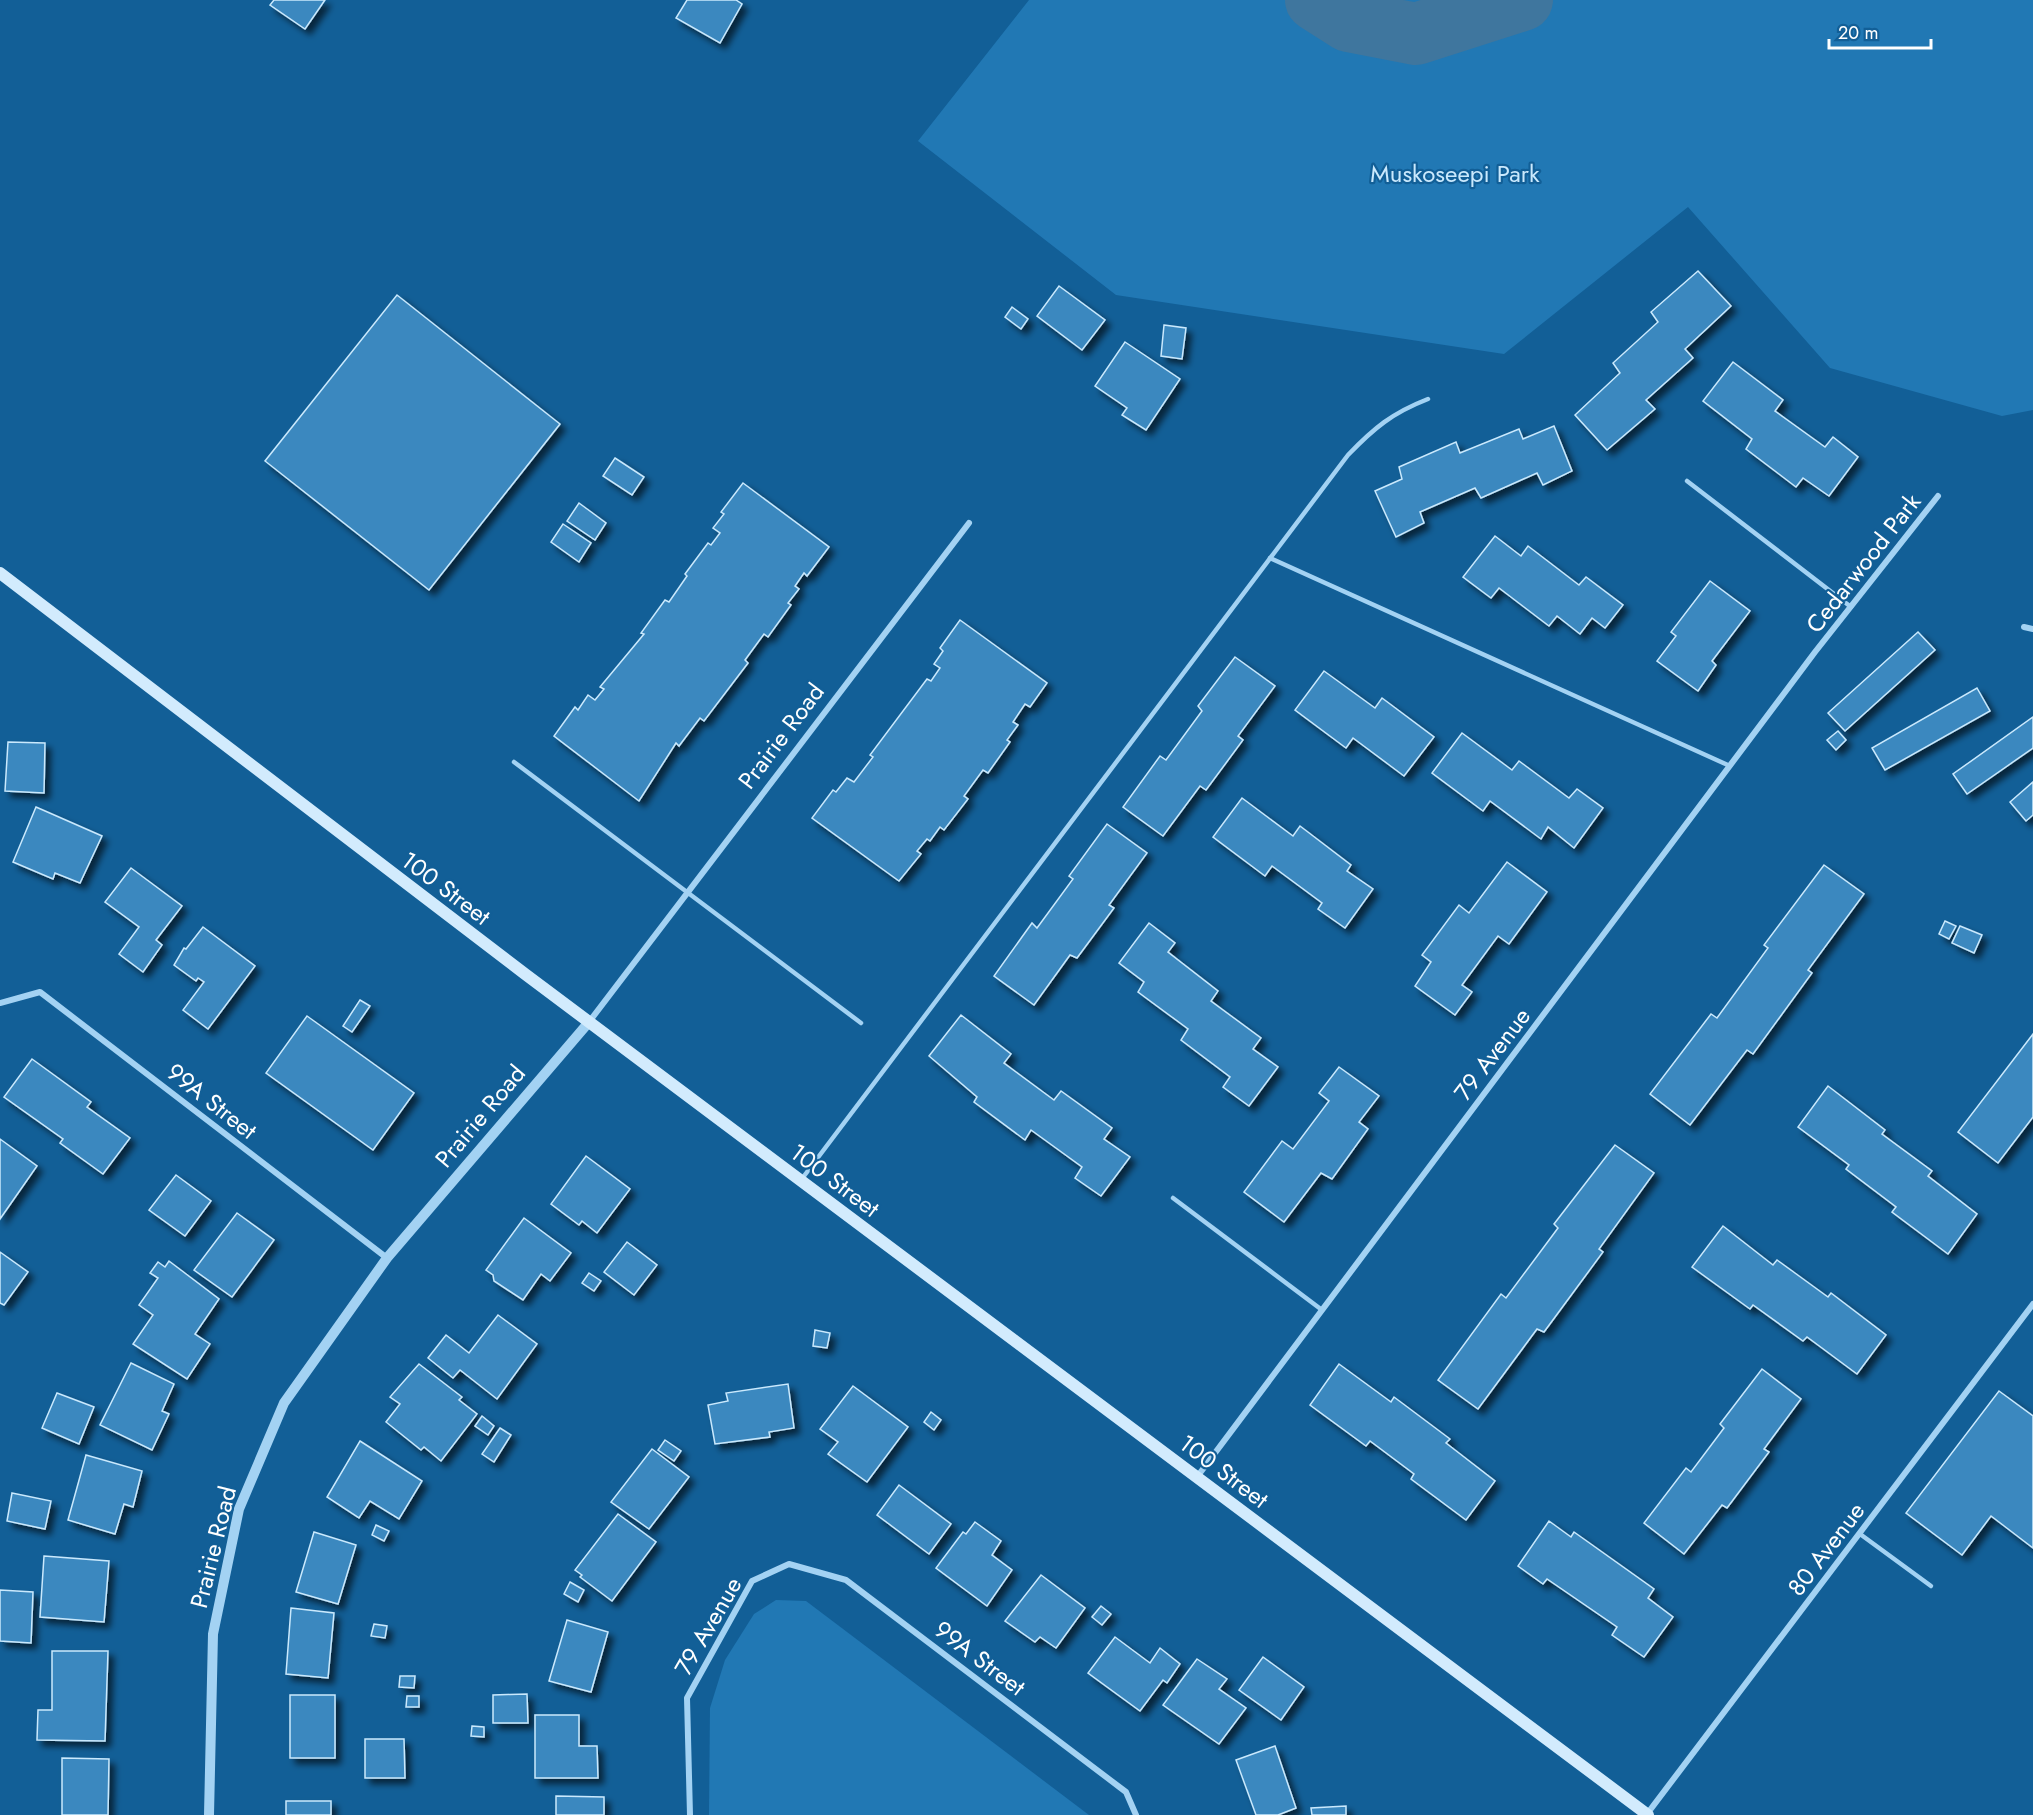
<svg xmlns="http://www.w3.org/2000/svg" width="2033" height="1815" font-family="Jost,sans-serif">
  <defs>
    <filter id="shadow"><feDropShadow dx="5.5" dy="5.5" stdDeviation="3" flood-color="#0009"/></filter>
  </defs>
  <rect width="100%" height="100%" fill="#125f97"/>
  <g fill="#2178b4">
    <path d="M1029,0H2033V410L2002,416L1830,368L1688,207L1504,354L1116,295L918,141Z"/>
    <path d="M776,1600L806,1601L1089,1815H709L710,1708L725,1660L754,1614Z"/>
  </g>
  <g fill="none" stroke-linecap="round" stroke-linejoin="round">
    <path stroke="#3f769e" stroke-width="62" d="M1316,0L1349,21L1416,34L1522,0"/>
  </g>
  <g fill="#3b88bf" stroke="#cae9fd" stroke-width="1.5" filter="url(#shadow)">
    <path d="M274,0H325L305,29L270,5Z"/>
    <path d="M687,0H736L742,4L720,43L676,18Z"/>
    <path d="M1698,271L1731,306L1685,349L1693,358L1646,400L1655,409L1607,450L1575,415L1620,373L1613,363L1658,322L1651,312Z"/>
    <path d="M1059,286L1105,320L1082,350L1037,316Z"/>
    <path d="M397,295L560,424L429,590L265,461Z"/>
    <path d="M1012,307L1028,319L1021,329L1005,317Z"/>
    <path d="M1164,325L1186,328L1182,359L1161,356Z"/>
    <path d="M1125,342L1180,379L1146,430L1122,415L1127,408L1095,386Z"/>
    <path d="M1733,362L1783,400L1775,411L1825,447L1833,437L1858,457L1829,496L1803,478L1796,487L1746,449L1752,439L1703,401Z"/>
    <path d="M1554,426L1572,471L1543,485L1537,473L1481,498L1475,488L1420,512L1424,523L1396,537L1375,491L1402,479L1399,467L1456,442L1460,453L1519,429L1523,439Z"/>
    <path d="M615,458L644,477L632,495L603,476Z"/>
    <path d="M743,483L829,547L807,576L804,573L795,586L799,589L788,603L791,605L768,637L764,634L745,660L748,663L704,721L700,718L679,746L676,743L639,801L554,736L575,707L578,710L588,695L595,700L604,689L600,687L644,634L641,633L665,600L669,602L687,576L685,574L708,543L711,545L720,533L713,528L724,514L721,512Z"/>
    <path d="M579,503L606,523L595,540L567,521Z"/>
    <path d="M563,524L591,543L579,562L551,542Z"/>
    <path d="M1495,536L1521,556L1528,546L1579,585L1586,577L1623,605L1605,628L1592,618L1580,634L1557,616L1549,626L1499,588L1491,598L1463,577Z"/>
    <path d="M1710,581L1750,611L1712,661L1716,665L1698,691L1657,661L1676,636L1671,632Z"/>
    <path d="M960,620L1047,683L1030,707L1025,704L1013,722L1018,725L1007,740L1010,742L988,773L983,770L964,796L968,799L944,830L940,827L930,841L927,839L917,851L921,854L899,881L812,818L833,790L836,792L847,778L854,782L873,757L870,755L927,679L931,681L940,668L934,664L943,651L940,648Z"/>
    <path d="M1918,632L1935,650L1845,731L1828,713Z"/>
    <path d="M1235,657L1275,686L1238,736L1243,740L1206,790L1200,786L1163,836L1123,807L1160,756L1166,760L1202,711L1198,706Z"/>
    <path d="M1324,671L1375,708L1382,698L1434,737L1404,776L1353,738L1346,748L1295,710Z"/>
    <path d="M1977,688L1990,711L1885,770L1872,748Z"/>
    <path d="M2033,717V748L1967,794L1953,774Z"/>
    <path d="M1838,731L1846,740L1836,750L1827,740Z"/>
    <path d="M1462,733L1512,770L1519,761L1569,798L1577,789L1603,808L1574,848L1548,827L1541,839L1490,801L1483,811L1432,773Z"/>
    <path d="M8,742L45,743L44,793L5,791Z"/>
    <path d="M2033,782V815L2026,821L2010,802Z"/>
    <path d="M1242,798L1293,836L1300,826L1351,865L1347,871L1373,889L1345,928L1318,909L1322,903L1272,866L1265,876L1213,837Z"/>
    <path d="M36,807L102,836L80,883L55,873L53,879L13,862Z"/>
    <path d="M1107,824L1147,853L1109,905L1114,908L1077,958L1070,955L1034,1005L994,976L1032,923L1037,928L1073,879L1069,876Z"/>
    <path d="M1507,862L1547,892L1509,944L1498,936L1462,985L1472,992L1455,1015L1415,986L1431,962L1422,955L1459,905L1469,913Z"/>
    <path d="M1824,865L1864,894L1808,970L1812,973L1753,1054L1747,1050L1690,1125L1650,1094L1711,1014L1717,1018L1768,948L1764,945Z"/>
    <path d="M131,868L182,906L156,940L162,945L143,972L119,954L139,927L105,902Z"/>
    <path d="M1945,921L1956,926L1949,939L1939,934Z"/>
    <path d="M1149,923L1175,943L1168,952L1218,991L1211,1001L1261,1038L1253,1049L1278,1067L1249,1106L1223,1087L1230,1077L1181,1040L1188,1029L1138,992L1144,982L1119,963Z"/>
    <path d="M1960,926L1982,935L1974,953L1952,943Z"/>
    <path d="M203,927L255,966L208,1029L183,1010L204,982L198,978L196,981L174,965L184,948L186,949Z"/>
    <path d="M360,1000L370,1006L352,1032L343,1026Z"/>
    <path d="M961,1015L1011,1054L1004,1063L1054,1100L1061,1091L1112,1128L1104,1139L1130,1157L1101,1196L1075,1178L1082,1167L1031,1130L1025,1140L974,1102L977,1097L929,1056Z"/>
    <path d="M307,1016L414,1093L373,1150L266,1073Z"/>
    <path d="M2033,1034V1117L1998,1163L1958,1132Z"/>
    <path d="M32,1059L91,1102L87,1107L130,1138L103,1174L60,1143L63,1139L4,1097Z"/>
    <path d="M1339,1067L1379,1096L1359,1122L1368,1129L1332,1179L1321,1173L1284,1222L1244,1192L1282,1141L1293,1149L1329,1101L1319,1093Z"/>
    <path d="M1828,1086L1885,1130L1882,1134L1932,1171L1928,1176L1977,1214L1948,1254L1892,1212L1896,1207L1846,1169L1849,1165L1798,1127Z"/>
    <path d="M0,1139L37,1166L0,1219Z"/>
    <path d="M1615,1145L1654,1173L1599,1249L1603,1252L1544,1332L1537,1329L1478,1409L1438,1380L1501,1294L1506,1298L1558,1228L1554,1224Z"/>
    <path d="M586,1156L630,1189L597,1233L582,1221L579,1225L551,1204Z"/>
    <path d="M176,1175L211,1201L185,1236L149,1210Z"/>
    <path d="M237,1213L274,1240L232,1297L194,1270Z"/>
    <path d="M524,1218L571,1253L550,1281L541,1274L523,1300L494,1281L493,1275L486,1270Z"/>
    <path d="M1723,1226L1773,1265L1777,1260L1828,1297L1831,1293L1886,1335L1857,1374L1807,1337L1803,1341L1753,1305L1750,1309L1692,1267Z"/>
    <path d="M627,1242L657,1265L634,1295L604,1272Z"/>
    <path d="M0,1252L28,1272L4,1305L0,1303Z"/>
    <path d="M169,1261L219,1299L195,1334L210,1344L187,1379L133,1344L153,1315L139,1305L158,1278L150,1273L158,1262L165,1267Z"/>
    <path d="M589,1273L601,1281L594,1291L582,1283Z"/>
    <path d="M498,1315L537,1344L497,1399L460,1370L453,1378L428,1358L446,1335L469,1353Z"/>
    <path d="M815,1330L830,1333L827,1348L813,1346Z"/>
    <path d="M131,1363L174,1384L162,1411L169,1414L152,1450L100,1425Z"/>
    <path d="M419,1364L462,1397L459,1400L477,1414L441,1461L424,1447L421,1450L386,1422L400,1404L390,1397Z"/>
    <path d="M1339,1364L1391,1402L1394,1397L1450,1439L1446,1443L1495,1481L1466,1520L1411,1479L1414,1474L1370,1441L1366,1446L1310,1405Z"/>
    <path d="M1762,1369L1801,1399L1764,1449L1769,1452L1727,1508L1722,1505L1684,1554L1644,1523L1686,1468L1691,1472L1724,1428L1720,1424Z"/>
    <path d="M788,1384L794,1428L769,1432L770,1437L715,1444L708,1405L728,1401L726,1393Z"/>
    <path d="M853,1386L908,1427L867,1482L828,1454L838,1442L820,1429Z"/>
    <path d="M1999,1391L2033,1416V1548L1991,1516L1962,1555L1906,1513Z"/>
    <path d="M57,1393L94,1407L79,1444L42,1428Z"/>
    <path d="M931,1412L941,1420L934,1430L924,1422Z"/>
    <path d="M482,1416L494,1426L488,1435L475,1426Z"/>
    <path d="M500,1428L511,1435L494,1462L482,1454Z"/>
    <path d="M665,1440L681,1451L674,1461L658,1450Z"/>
    <path d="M360,1441L422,1481L399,1519L370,1501L359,1518L327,1497Z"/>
    <path d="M652,1449L689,1477L649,1529L611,1502Z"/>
    <path d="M86,1455L142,1471L133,1507L124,1504L115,1534L68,1520Z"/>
    <path d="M899,1485L951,1524L929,1554L877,1515Z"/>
    <path d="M12,1493L51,1501L45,1529L7,1521Z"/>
    <path d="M618,1514L656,1542L612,1601L580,1577L582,1575L575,1570Z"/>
    <path d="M1549,1521L1571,1537L1574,1532L1654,1589L1648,1598L1673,1617L1644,1657L1612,1635L1617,1627L1547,1579L1543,1584L1518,1566Z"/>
    <path d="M975,1522L1001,1541L992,1555L1012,1570L987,1606L936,1568L963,1532L966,1534Z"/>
    <path d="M376,1525L389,1531L384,1541L372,1535Z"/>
    <path d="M314,1532L356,1545L338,1604L296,1592Z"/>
    <path d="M44,1556L109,1561L104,1622L40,1617Z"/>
    <path d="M1041,1575L1085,1608L1056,1648L1040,1637L1035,1642L1005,1621Z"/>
    <path d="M570,1582L584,1590L578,1602L564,1594Z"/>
    <path d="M0,1590L33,1592L31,1643L0,1641Z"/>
    <path d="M1101,1606L1111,1614L1102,1625L1092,1617Z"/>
    <path d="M291,1608L334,1613L328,1678L286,1674Z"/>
    <path d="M567,1620L608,1632L591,1692L549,1681Z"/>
    <path d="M374,1624L387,1626L385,1638L371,1636Z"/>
    <path d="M1115,1637L1150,1663L1160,1648L1180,1664L1167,1683L1163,1680L1140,1711L1088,1673Z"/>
    <path d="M52,1651H108L105,1741L37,1740L38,1710H52Z"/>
    <path d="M1263,1657L1304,1687L1281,1720L1239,1690Z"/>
    <path d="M1197,1659L1227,1679L1219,1689L1246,1708L1219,1744L1163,1705Z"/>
    <path d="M400,1676H415L414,1688L399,1687Z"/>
    <path d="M527,1694L528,1723H493V1695Z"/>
    <rect x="290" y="1695" width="45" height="63"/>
    <path d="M407,1696H419V1707H406Z"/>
    <path d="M535,1715H579V1746H597L598,1778H535Z"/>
    <path d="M472,1726L484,1727V1737L471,1736Z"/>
    <path d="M365,1739H404L405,1778H365Z"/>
    <path d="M1275,1746L1296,1808L1278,1815H1256L1236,1760Z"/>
    <path d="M62,1758L109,1759L108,1815H62Z"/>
    <path d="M556,1796L604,1797V1815H556Z"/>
    <rect x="286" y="1801" width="45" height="14"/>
    <path d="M1346,1806V1815H1312L1311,1808Z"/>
  </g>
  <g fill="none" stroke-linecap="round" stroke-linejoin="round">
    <g stroke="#a3d2f3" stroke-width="4.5">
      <path d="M1687,481L1851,607"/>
      <path d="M1270,558L1730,766"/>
      <path d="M514,762L861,1023"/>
      <path d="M801,1180L1348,455C1374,428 1392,413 1428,399"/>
      <path d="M1173,1198L1322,1310"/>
      <path d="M1860,1534L1931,1586"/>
    </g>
    <g stroke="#a3d2f3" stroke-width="6">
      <path d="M2024,627L2033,629"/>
      <path d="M0,1003L40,992L387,1258"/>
      <path d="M589,1022L969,523"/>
      <path d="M1197,1477L1815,652L1938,496"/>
      <path d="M1647,1814L2033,1304"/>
      <path d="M690,1815L687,1698L752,1581L789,1564L846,1580L1126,1792L1136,1815"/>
    </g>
    <path stroke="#a3d2f3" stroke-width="10" d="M209,1815L213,1634L239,1509L284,1403L387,1258L589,1022"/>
    <path stroke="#d2ebfd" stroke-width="12" d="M0,573L525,974L1648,1815"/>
  </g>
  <g text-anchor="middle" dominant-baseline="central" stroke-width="4.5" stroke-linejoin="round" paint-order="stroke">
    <g font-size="24" fill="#cae9fd" stroke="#125f97">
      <text x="1455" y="173">Muskoseepi Park</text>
    </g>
    <g font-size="24" fill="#fff" stroke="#125f97">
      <text transform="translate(1863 563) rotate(-52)">Cedarwood Park</text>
      <text transform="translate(781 736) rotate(-53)">Prairie Road</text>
      <text transform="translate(446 888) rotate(37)">100 Street</text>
      <text transform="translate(1492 1054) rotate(-53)">79 Avenue</text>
      <text transform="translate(212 1101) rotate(38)">99A Street</text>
      <text transform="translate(480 1116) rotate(-50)">Prairie Road</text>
      <text transform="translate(835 1180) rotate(37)">100 Street</text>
      <text transform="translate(1224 1471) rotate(37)">100 Street</text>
      <text transform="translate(213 1547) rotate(-76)">Prairie Road</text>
      <text transform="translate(1826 1549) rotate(-53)">80 Avenue</text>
      <text transform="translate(708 1626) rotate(-60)">79 Avenue</text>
      <text transform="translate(980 1658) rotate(37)">99A Street</text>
    </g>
  </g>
  <path d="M1829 39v9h102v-9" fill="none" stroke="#ffffff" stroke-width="3"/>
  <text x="1838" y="39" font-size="18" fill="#ffffff" stroke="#125f97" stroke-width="4.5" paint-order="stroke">20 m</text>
</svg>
